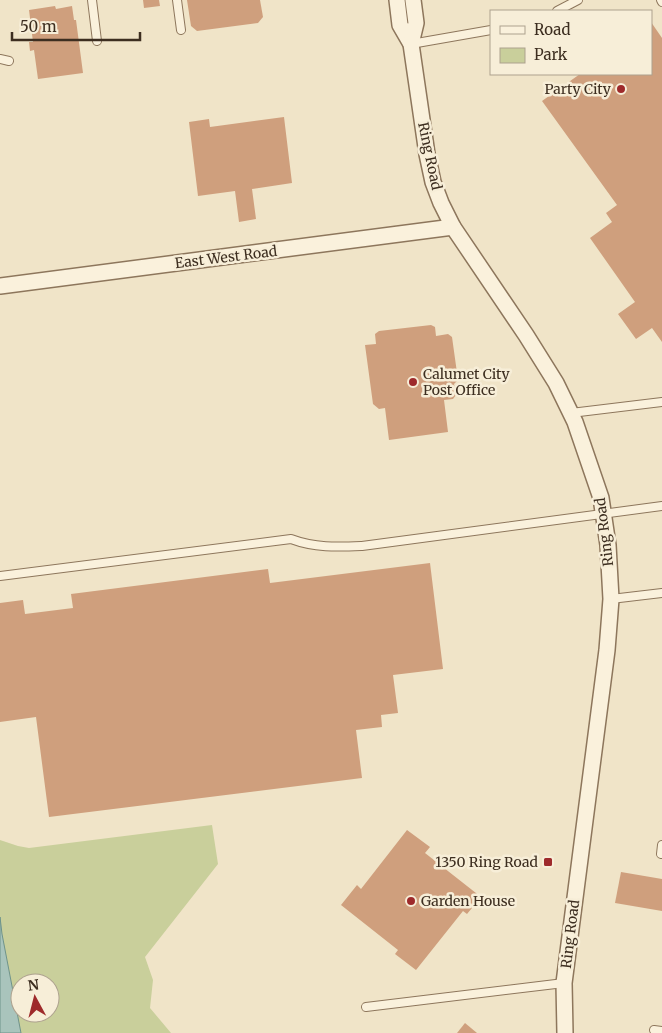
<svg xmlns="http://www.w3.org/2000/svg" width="662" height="1033" font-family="Merriweather,serif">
  <rect width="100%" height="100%" fill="#f0e4c8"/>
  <path fill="#c9cf9b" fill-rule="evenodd" d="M212,825L218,864L145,957L153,980L150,1008L171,1033H0V840L18,846L29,848ZM20,983H50V1013H20Z"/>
  <path fill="#a9c4bc" stroke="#6f938a" d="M0,917L2,934L21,1033H0Z"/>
  <g fill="#cf9f7d">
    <path d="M143,0H159L160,6L144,8Z"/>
    <path d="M187,0H260L263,17L258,23L197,31L191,26Z"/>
    <path d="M55,6L56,9L72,6L74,20H76L83,73L38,79L34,50L30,51L29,42H33L29,10Z"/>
    <path d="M651,22L662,38V342L652,328L636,339L618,314L635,302L590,238L612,222L606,213L617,205L542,101L580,74H651Z"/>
    <path d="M284,117L292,183L252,189L256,219L239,222L235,191L198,196L189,122L209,119L210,127Z"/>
    <path d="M431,325L435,327L436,336L448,334L452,337L458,380L454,384L456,395L453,399L444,400L448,432L389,440L385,408L379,409L373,404L365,345L376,344L375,334L379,331Z"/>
    <path d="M430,563L443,669L393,675L398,713L381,715L382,727L356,730L362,778L49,817L36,717L0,722V603L23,600L25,614L73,608L71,594L268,569L270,583Z"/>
    <path d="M407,830L430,847L425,853L481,897L467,914L463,911L416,970L395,954L398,950L341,905L357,885L361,889Z"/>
    <path d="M621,872L662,879V911L615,903Z"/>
    <path d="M465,1023L477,1033H457Z"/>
  </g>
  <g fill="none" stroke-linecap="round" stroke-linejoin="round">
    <defs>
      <g id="service">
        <path d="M92,0L97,41"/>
        <path d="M177,0L181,30"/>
        <path d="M661,0L662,2"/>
        <path d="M557,11L578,0"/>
        <path d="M411,44L491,30"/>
        <path d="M0,59L9,61"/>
        <path d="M571,413L662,402"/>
        <path d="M0,576L291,539C315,548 337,547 362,546L662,506"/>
        <path d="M611,599L662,593"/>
        <path d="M661,854L662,845"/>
        <path d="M366,1007L564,983"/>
        <path d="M654,1030L662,1031"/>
      </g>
      <g id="minor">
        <path d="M397,0L400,25L411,44L427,154L433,182L441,203L453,227L526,335L556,383L575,422L601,498L608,545L611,599L607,650L564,983L565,1033"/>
        <path d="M411,44L416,23L413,0"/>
        <path d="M0,286L453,227"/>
      </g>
    </defs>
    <use href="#service" stroke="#8d765c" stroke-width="10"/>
    <use href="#minor" stroke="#8d765c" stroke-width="18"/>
    <use href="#service" stroke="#faf1dc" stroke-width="8"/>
    <use href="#minor" stroke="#faf1dc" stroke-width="15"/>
  </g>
  <g fill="#9e2a2b" stroke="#f7eed8" stroke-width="2">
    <circle cx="621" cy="89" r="5"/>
    <circle cx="413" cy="382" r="5"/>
    <rect x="543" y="857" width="10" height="10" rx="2.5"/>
    <circle cx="411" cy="901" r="5"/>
  </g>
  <g text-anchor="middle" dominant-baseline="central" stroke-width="5" stroke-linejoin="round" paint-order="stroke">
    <g font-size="14" fill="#3d2e20" stroke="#f7eed8" text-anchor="end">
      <text x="611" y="89">Party City</text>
      <text x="423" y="374" text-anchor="start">Calumet City<tspan x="423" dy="16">Post Office</tspan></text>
      <text x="538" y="862">1350 Ring Road</text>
      <text x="421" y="901" text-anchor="start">Garden House</text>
    </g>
    <g font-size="14" fill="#3d2e20" stroke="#f7eed8">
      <text transform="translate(430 156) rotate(78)">Ring Road</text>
      <text transform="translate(226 257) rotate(-7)">East West Road</text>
      <text transform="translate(604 532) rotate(-97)">Ring Road</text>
      <text transform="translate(570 934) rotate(-83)">Ring Road</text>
    </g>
  </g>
  <rect x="490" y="10" width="162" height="65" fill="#f7eed8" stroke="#ada18e"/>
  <rect x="500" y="26" width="25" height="8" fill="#faf1dc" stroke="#ada18e"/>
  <text x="534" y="35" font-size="15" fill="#3d2e20">Road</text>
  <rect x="500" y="48" width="25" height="15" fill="#c9cf9b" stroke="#ada18e"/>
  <text x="534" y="60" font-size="15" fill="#3d2e20">Park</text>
  <g transform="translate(35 998) rotate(353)"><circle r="24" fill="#f7eed8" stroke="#ada18e"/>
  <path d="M0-4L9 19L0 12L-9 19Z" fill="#9e2a2b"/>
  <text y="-8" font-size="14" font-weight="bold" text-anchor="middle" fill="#3d2e20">N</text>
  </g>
  <path d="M12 32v8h128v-8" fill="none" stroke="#3d2e20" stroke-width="2.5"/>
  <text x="20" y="32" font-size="15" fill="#3d2e20" stroke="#f7eed8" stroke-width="4" paint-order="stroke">50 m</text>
</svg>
